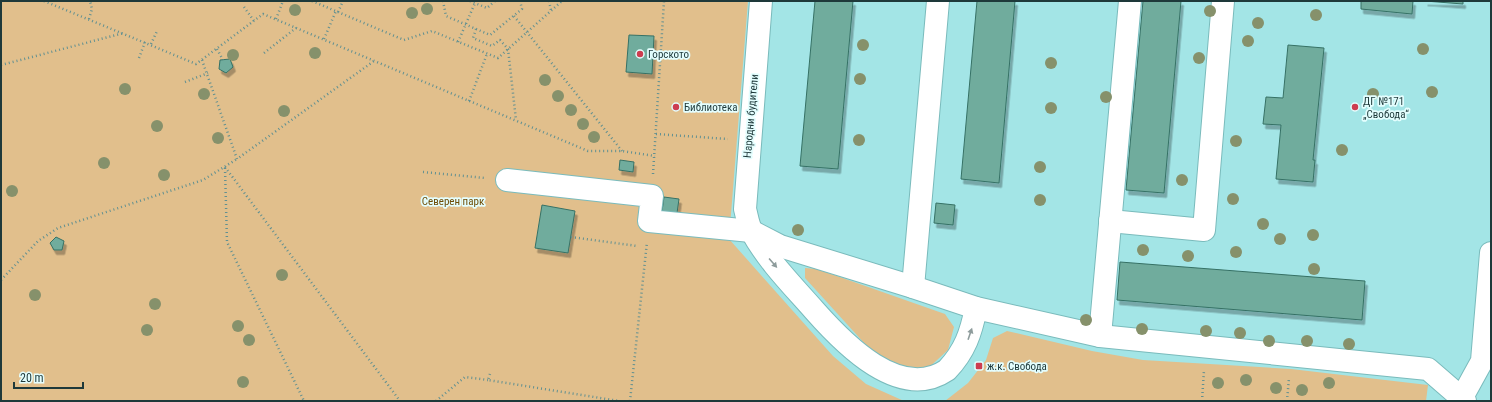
<svg xmlns="http://www.w3.org/2000/svg" width="1492" height="402" font-family="'Roboto Condensed',sans-serif">
  <defs>
    <filter id="shadow"><feDropShadow dx="2.5" dy="4.5" stdDeviation="0" flood-color="#0004"/></filter>
  </defs>
  <rect width="100%" height="100%" fill="#a3e5e6"/>
  <g fill="#e1bf8c">
    <path d="M1,1H748L729,239L833,356L866,384L904,401H1Z"/>
    <path d="M805,268L817,269L945,314L954,327L948,350L924,372L902,370L875,355L805,278Z"/>
    <path d="M1007,331L1092,351L1143,360L1291,369L1428,385L1426,401H945L968,383L986,360L993,338Z"/>
  </g>
  <g fill="#70ac9d" stroke="#367165" filter="url(#shadow)">
    <path d="M815,1H853L838,169L800,166Z"/>
    <path d="M977,1H1015L999,183L961,179Z"/>
    <path d="M1143,1H1181L1164,193L1126,190Z"/>
    <path d="M1361,1H1413L1412,14L1361,9Z"/>
    <path d="M1425,1H1463V4Z"/>
    <path d="M629,35L654,36L652,74L626,72Z"/>
    <path d="M1288,45L1324,48L1313,160H1315L1313,182L1276,179L1281,125L1263,124L1266,97L1283,98Z"/>
    <path d="M230,59L233,67L226,73L219,69L220,60Z"/>
    <path d="M620,160L634,162L633,172L619,170Z"/>
    <path d="M664,197L679,199L677,213L662,211Z"/>
    <path d="M936,203L955,205L953,225L934,223Z"/>
    <path d="M542,205L575,211L568,253L535,248Z"/>
    <path d="M56,237L64,241L62,250H54L50,243Z"/>
    <path d="M1120,262L1365,281L1362,320L1117,300Z"/>
  </g>
  <g fill="none" stroke-linecap="round" stroke-linejoin="round">
    <defs>
      <g id="minor">
        <path d="M761,1L745,209C747,216 748,225 752,232C768,261 792,285 814,310C844,344 900,402 947,370C965,351 971,333 976,308"/>
        <path d="M507,180L652,196L649,221L751,231L780,246L913,287L976,308L1100,336L1428,369L1465,401"/>
        <path d="M1110,221L1204,230L1223,1"/>
        <path d="M913,287L938,1"/>
        <path d="M1100,336L1130,1"/>
        <path d="M1460,401L1482,361L1491,253"/>
      </g>
    </defs>
    <use href="#minor" stroke="#7abbbc" stroke-width="24"/>
    <g stroke="#619091" stroke-width="2.5" stroke-dasharray="1 3" stroke-linecap="butt">
      <path d="M44,1L196,64L263,14L588,151H622L655,156"/>
      <path d="M312,1L404,40L432,31L498,58L562,1"/>
      <path d="M443,1L446,16L490,35L522,9L520,1"/>
      <path d="M470,1L487,8L495,1"/>
      <path d="M549,1L551,10"/>
      <path d="M244,7L254,21"/>
      <path d="M338,12L343,1"/>
      <path d="M514,16L622,151"/>
      <path d="M89,19L92,9L90,1"/>
      <path d="M276,19L283,1"/>
      <path d="M476,29L473,38L492,46L500,40L508,49L516,120"/>
      <path d="M324,39L336,11"/>
      <path d="M458,42L475,3"/>
      <path d="M151,44L157,31"/>
      <path d="M217,49L223,60"/>
      <path d="M264,53L296,28"/>
      <path d="M139,58L145,42"/>
      <path d="M202,60L237,159L374,61"/>
      <path d="M1,65L124,33"/>
      <path d="M185,82L208,73"/>
      <path d="M469,101L487,54"/>
      <path d="M656,134L728,139"/>
      <path d="M225,167L400,401"/>
      <path d="M225,168L227,242L304,401"/>
      <path d="M423,172L485,178"/>
      <path d="M653,174L664,1"/>
      <path d="M571,237L637,246"/>
      <path d="M1,280L38,241L58,228L203,180L237,159"/>
      <path d="M490,374L488,380L619,401"/>
      <path d="M436,401L465,377L488,380"/>
      <path d="M630,401L647,242"/>
      <path d="M1202,401L1204,370"/>
      <path d="M1287,401L1289,378"/>
    </g>
    <use href="#minor" stroke="#fff" stroke-width="22"/>
  </g>
  <g fill="#86916b">
    <circle cx="427" cy="9" r="6"/>
    <circle cx="295" cy="10" r="6"/>
    <circle cx="1210" cy="11" r="6"/>
    <circle cx="412" cy="13" r="6"/>
    <circle cx="1316" cy="15" r="6"/>
    <circle cx="1258" cy="23" r="6"/>
    <circle cx="1248" cy="41" r="6"/>
    <circle cx="863" cy="45" r="6"/>
    <circle cx="1423" cy="49" r="6"/>
    <circle cx="315" cy="53" r="6"/>
    <circle cx="233" cy="55" r="6"/>
    <circle cx="1199" cy="58" r="6"/>
    <circle cx="1051" cy="63" r="6"/>
    <circle cx="860" cy="79" r="6"/>
    <circle cx="545" cy="80" r="6"/>
    <circle cx="125" cy="89" r="6"/>
    <circle cx="1432" cy="92" r="6"/>
    <circle cx="204" cy="94" r="6"/>
    <circle cx="1373" cy="94" r="6"/>
    <circle cx="558" cy="96" r="6"/>
    <circle cx="1106" cy="97" r="6"/>
    <circle cx="1051" cy="108" r="6"/>
    <circle cx="571" cy="110" r="6"/>
    <circle cx="284" cy="111" r="6"/>
    <circle cx="583" cy="124" r="6"/>
    <circle cx="157" cy="126" r="6"/>
    <circle cx="594" cy="137" r="6"/>
    <circle cx="218" cy="138" r="6"/>
    <circle cx="859" cy="140" r="6"/>
    <circle cx="1236" cy="141" r="6"/>
    <circle cx="1342" cy="150" r="6"/>
    <circle cx="104" cy="163" r="6"/>
    <circle cx="1040" cy="167" r="6"/>
    <circle cx="164" cy="175" r="6"/>
    <circle cx="1182" cy="180" r="6"/>
    <circle cx="12" cy="191" r="6"/>
    <circle cx="1233" cy="199" r="6"/>
    <circle cx="1040" cy="200" r="6"/>
    <circle cx="1263" cy="224" r="6"/>
    <circle cx="798" cy="230" r="6"/>
    <circle cx="1313" cy="235" r="6"/>
    <circle cx="1280" cy="239" r="6"/>
    <circle cx="1143" cy="250" r="6"/>
    <circle cx="1236" cy="252" r="6"/>
    <circle cx="1188" cy="256" r="6"/>
    <circle cx="1314" cy="269" r="6"/>
    <circle cx="282" cy="275" r="6"/>
    <circle cx="35" cy="295" r="6"/>
    <circle cx="155" cy="304" r="6"/>
    <circle cx="1086" cy="320" r="6"/>
    <circle cx="238" cy="326" r="6"/>
    <circle cx="1142" cy="329" r="6"/>
    <circle cx="147" cy="330" r="6"/>
    <circle cx="1206" cy="331" r="6"/>
    <circle cx="1240" cy="333" r="6"/>
    <circle cx="249" cy="340" r="6"/>
    <circle cx="1269" cy="341" r="6"/>
    <circle cx="1307" cy="341" r="6"/>
    <circle cx="1349" cy="344" r="6"/>
    <circle cx="1246" cy="380" r="6"/>
    <circle cx="243" cy="382" r="6"/>
    <circle cx="1218" cy="383" r="6"/>
    <circle cx="1329" cy="383" r="6"/>
    <circle cx="1276" cy="388" r="6"/>
    <circle cx="1302" cy="390" r="6"/>
  </g>
  <defs><path id="oneway-solid" d="M-6-.8H1V-3.2L6.5 0L1 3.2V.8H-6Z"/></defs>
  <g fill="#8e9c9c">
    <use href="#oneway-solid" transform="translate(773 263) rotate(49)"/>
    <use href="#oneway-solid" transform="translate(970 334) rotate(-71)"/>
  </g>
  <g fill="#cd3d50" stroke="#e4fefe" stroke-width="1.5">
    <circle cx="640" cy="54" r="4"/>
    <circle cx="676" cy="107" r="4"/>
    <circle cx="1355" cy="107" r="4"/>
    <rect x="975" y="362" width="8" height="8" rx="2"/>
  </g>
  <g text-anchor="middle" dominant-baseline="central" stroke-width="3.5" stroke-linejoin="round" paint-order="stroke">
    <g font-size="11" fill="#1e393a" stroke="#e4fefe" text-anchor="start">
      <text x="648" y="54">Горското</text>
      <text x="1363" y="101">ДГ №171<tspan x="1363" dy="13">„Свобода“</tspan></text>
      <text x="684" y="107">Библиотека</text>
      <text x="987" y="366">ж.к. Свобода</text>
    </g>
    <g font-size="11" fill="#1e393a" stroke="#e4fefe">
      <text transform="translate(751 116) rotate(-85)">Народни будители</text>
    </g>
    <g font-size="11" fill="#6e4c06" stroke="#e4fefe">
      <text x="453" y="201">Северен парк</text>
    </g>
  </g>
  <rect width="1492" height="402" fill="none" stroke="#1e393a" stroke-width="4"/>
  <path d="M14 382v6h69v-6" fill="none" stroke="#1e393a" stroke-width="2"/>
  <text x="20" y="382" font-size="12" fill="#1e393a" stroke="#e4fefe" stroke-width="3" paint-order="stroke">20 m</text>
</svg>
